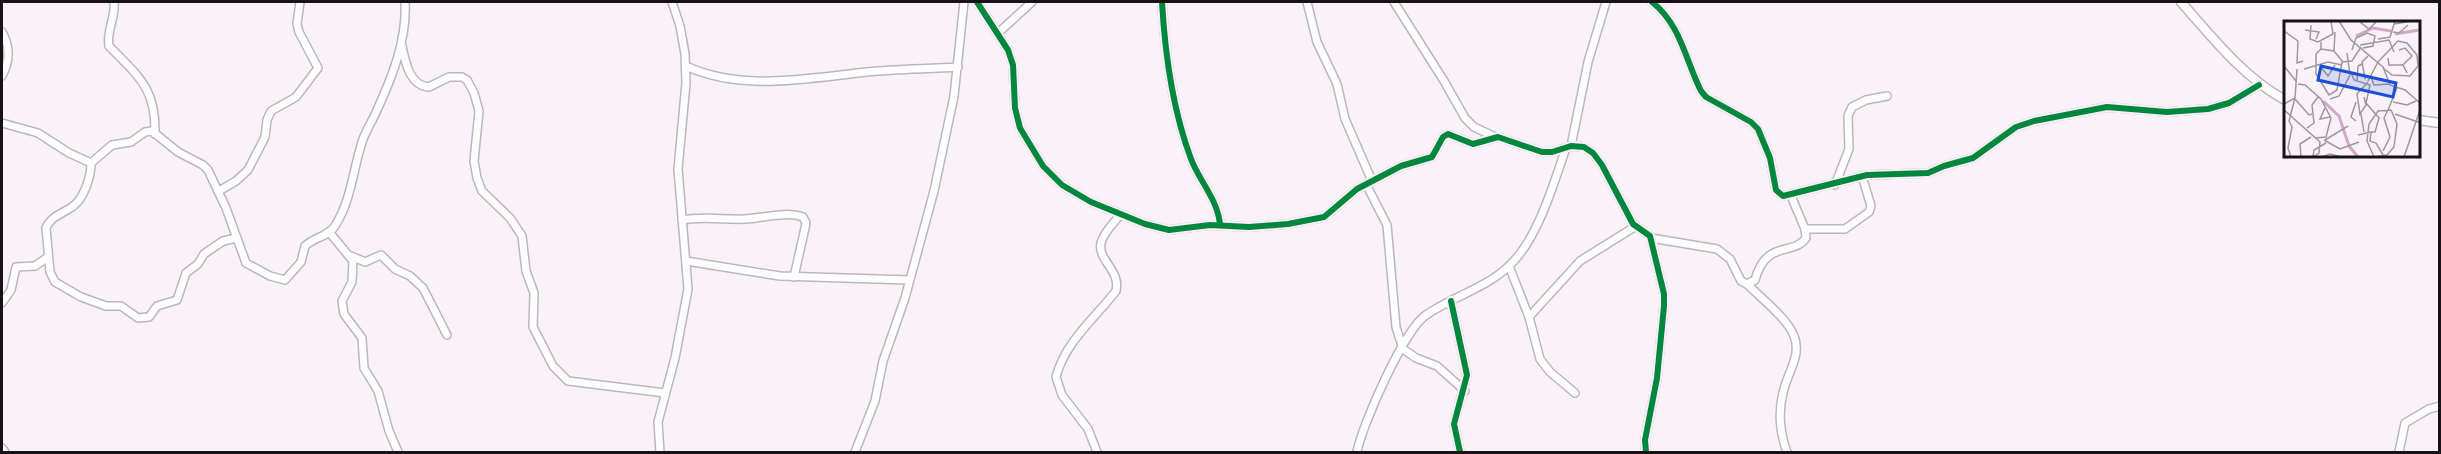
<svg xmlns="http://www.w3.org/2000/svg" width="2441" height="454" font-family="Cabin,sans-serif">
  <rect width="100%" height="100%" fill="#f9f2f8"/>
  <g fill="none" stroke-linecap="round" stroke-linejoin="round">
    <defs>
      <g id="minor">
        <path d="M114,2C116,17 106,31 109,46C139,77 156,88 155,134"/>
        <path d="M977,2L1008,50L1013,65L1015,108L1020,128L1043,166L1062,185L1091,202L1145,224L1169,230L1210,225L1249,227L1288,224L1324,217L1357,189L1401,166L1432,157L1443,137L1448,134L1473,144L1498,137L1542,152H1552L1571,146L1584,147L1593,153L1602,165L1633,224L1650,236L1664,294V306L1657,378L1645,440L1646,452"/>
        <path d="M1162,2C1165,55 1172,108 1191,159C1200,182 1218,200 1220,225"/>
        <path d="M1307,2L1317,42L1337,84L1345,119L1372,181"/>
        <path d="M1394,2L1444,81L1465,118L1474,127L1495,137"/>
        <path d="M1652,2C1681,25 1685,59 1701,91L1706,97L1751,122L1758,129L1770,158L1776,190L1783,196L1867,175L1928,173L1944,166L1973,158L2016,127L2034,121L2107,107L2167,112L2208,109L2229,103L2259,85"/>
        <path d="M2,32C10,46 10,61 2,76"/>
        <path d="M998,33L1032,2"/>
        <path d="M402,46C405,62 410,86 429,87L449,77H462L467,80L474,93L479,111L474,161L477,178L482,191L510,218L522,236L526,271L534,293L533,327L553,366L568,381L665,393"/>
        <path d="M686,66C742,92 808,78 867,72C897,69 928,69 958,67"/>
        <path d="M2,123L38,133L69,153L91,163L112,145L131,142L145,132L152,131L178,152L203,165L208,170L226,208L246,263L270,276L285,280L301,262L305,246C314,237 328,237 335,226C351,201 353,170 362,142C366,130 373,120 378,108C393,75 407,39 405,2"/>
        <path d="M1571,146L1588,62L1606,2"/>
        <path d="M91,163C91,177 84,199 72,207C62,214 51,216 46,228L50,272L55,282L81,297L106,306H121L138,318L149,317L157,306L177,300L186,273L198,264L204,254L223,241L237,238"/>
        <path d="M1366,184L1387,225L1396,327L1403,349L1416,358L1437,366L1465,391"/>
        <path d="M1835,185L1849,149L1848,116L1852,107L1866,100L1887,96"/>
        <path d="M219,191L236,181L248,170L265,137L267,120L271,111L296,97L318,68L299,32L297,24L300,2"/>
        <path d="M682,220C703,216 724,220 745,219C763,218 786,211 803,217L806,223L805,228L794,277"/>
        <path d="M1805,229H1845L1869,212L1871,206L1862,176"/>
        <path d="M330,233L353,261L352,282L342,301L344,314L362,338L364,368L378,391L389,431L398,452"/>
        <path d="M1651,238L1717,249L1730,259L1741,281L1747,284L1755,280C1766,239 1794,256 1806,238L1805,229L1791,196"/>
        <path d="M351,256L365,262L381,255L395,269L410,276L423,288L447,335"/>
        <path d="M686,261L780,276L909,280"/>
        <path d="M1509,266L1529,317L1540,359L1550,372L1575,393"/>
        <path d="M1747,284C1761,298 1787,318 1794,336C1802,356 1787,373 1783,393C1778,412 1780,434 1787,452"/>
        <path d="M1451,301L1467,375L1454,424L1460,452"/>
        <path d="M2,303L11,290L16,267L35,266L48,257"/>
        <path d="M1529,317L1580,261L1636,226"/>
        <path d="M2,448L5,452"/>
        <path d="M660,452L658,422L675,358L688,289L678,169L686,83L685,54L680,26L672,2"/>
        <path d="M855,452L875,401L883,361L905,298L934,191L954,96L964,2"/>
        <path d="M1097,452L1088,429L1062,395L1056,377C1065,342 1095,318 1116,291C1121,270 1097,260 1101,243C1103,233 1114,223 1120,215"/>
        <path d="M1357,452C1362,425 1404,330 1426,315C1452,297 1486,288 1509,266C1538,239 1553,185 1566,148"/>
        <path d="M2399,452L2405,423L2429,409L2440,406"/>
      </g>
      <g id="tertiary">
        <path d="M2181,2C2212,37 2243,77 2285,100"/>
        <path d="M2418,120L2440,123"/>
      </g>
    </defs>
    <use href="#minor" stroke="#bcb7bb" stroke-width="10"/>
    <use href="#tertiary" stroke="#bcb7bb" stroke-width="11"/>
    <use href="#minor" stroke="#fefdfe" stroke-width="7"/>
    <use href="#tertiary" stroke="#fefdfe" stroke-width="8"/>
    <defs>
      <g id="cycleway">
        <path d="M977,2L1008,50L1013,65L1015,108L1020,128L1043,166L1062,185L1091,202L1145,224L1169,230L1210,225L1249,227L1288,224L1324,217L1357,189L1401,166L1432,157L1443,137L1448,134L1473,144L1498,137L1542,152H1552L1571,146L1584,147L1593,153L1602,165L1633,224L1650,236L1664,294V306L1657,378L1645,440L1646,452"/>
        <path d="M1162,2C1165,55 1172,108 1191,159C1200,182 1218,200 1220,225"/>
        <path d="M1652,2C1681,25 1685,59 1701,91L1706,97L1751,122L1758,129L1770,158L1776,190L1783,196L1867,175L1928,173L1944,166L1973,158L2016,127L2034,121L2107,107L2167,112L2208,109L2229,103L2259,85"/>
        <path d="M1451,301L1467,375L1454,424L1460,452"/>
      </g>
    </defs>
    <use href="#cycleway" stroke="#fceff9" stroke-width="10"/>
    <use href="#cycleway" stroke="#00873e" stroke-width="6"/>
  </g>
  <g transform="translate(2284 21)">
    <rect width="136" height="136" fill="#f9f2f8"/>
    <path fill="none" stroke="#d0a9c8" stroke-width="3" d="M111,13L135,9M72,15L89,7L107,10M39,80L55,95L65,125L74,136"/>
    <path fill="none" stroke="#9e989d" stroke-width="1.5" d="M55,0L67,19L99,46L106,64L121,69L137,83M76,1L85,8L93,0M110,3L128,0M27,4L26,18L34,21L49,13L47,0M21,9L35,11L32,18M0,10L14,20L13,42L19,40M109,11L115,12L124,4M94,18L106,16L111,0M37,21V28L32,33V53L45,74L53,69L58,41L68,40L77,26M76,24L105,19L110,31M37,28L50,30L59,41M68,29L72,17L83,12L91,15L89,25L79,27M115,29L121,27L128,35L119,44L123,52M50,30L51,11M104,37L105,44H119M94,41L114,20L123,22L133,34L134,45L126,55L108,54L99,47M0,45L12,60M36,45L44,55L51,44M20,48L44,41L58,44M67,51L70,59L86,64L82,82L95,97L91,111H87M87,56L90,64L106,63M81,58L78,41L84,35M73,60L74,45L78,43M84,60L94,41M14,63L21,64L37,78L47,97L42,116L31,117M80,76L82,84L76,93L73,73L84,61M11,78L25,94L28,93M46,78L55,75L66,54L63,32M109,81L123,84L132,80M0,83L11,77L13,48M41,87L36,98L46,96M0,89L36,121L35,132L29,136M104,89L113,67M77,93L80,111M111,93L137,102M72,100L67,96L72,81M23,107L30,102L28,84L34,76M74,114L87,111L86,120L92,122L99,134M40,119L56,128L75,121M41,119L64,105M99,130L106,116L100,97L104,89M29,135L30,129L42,122M7,136L4,127L8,106L5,100L11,77M17,136L16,123L27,116M38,136L46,133L57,136M90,136L83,120L85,103L94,90L107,89L113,103L110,126L103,134L91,136M120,136L137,86"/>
    <path fill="#1d4ed8" fill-opacity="0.15" stroke="#1d4ed8" stroke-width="3" d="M37,45L112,62L109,76L34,59Z"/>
    <rect width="136" height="136" fill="none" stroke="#161215" stroke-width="3"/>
  </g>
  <rect width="2441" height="454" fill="none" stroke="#161215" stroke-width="6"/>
</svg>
